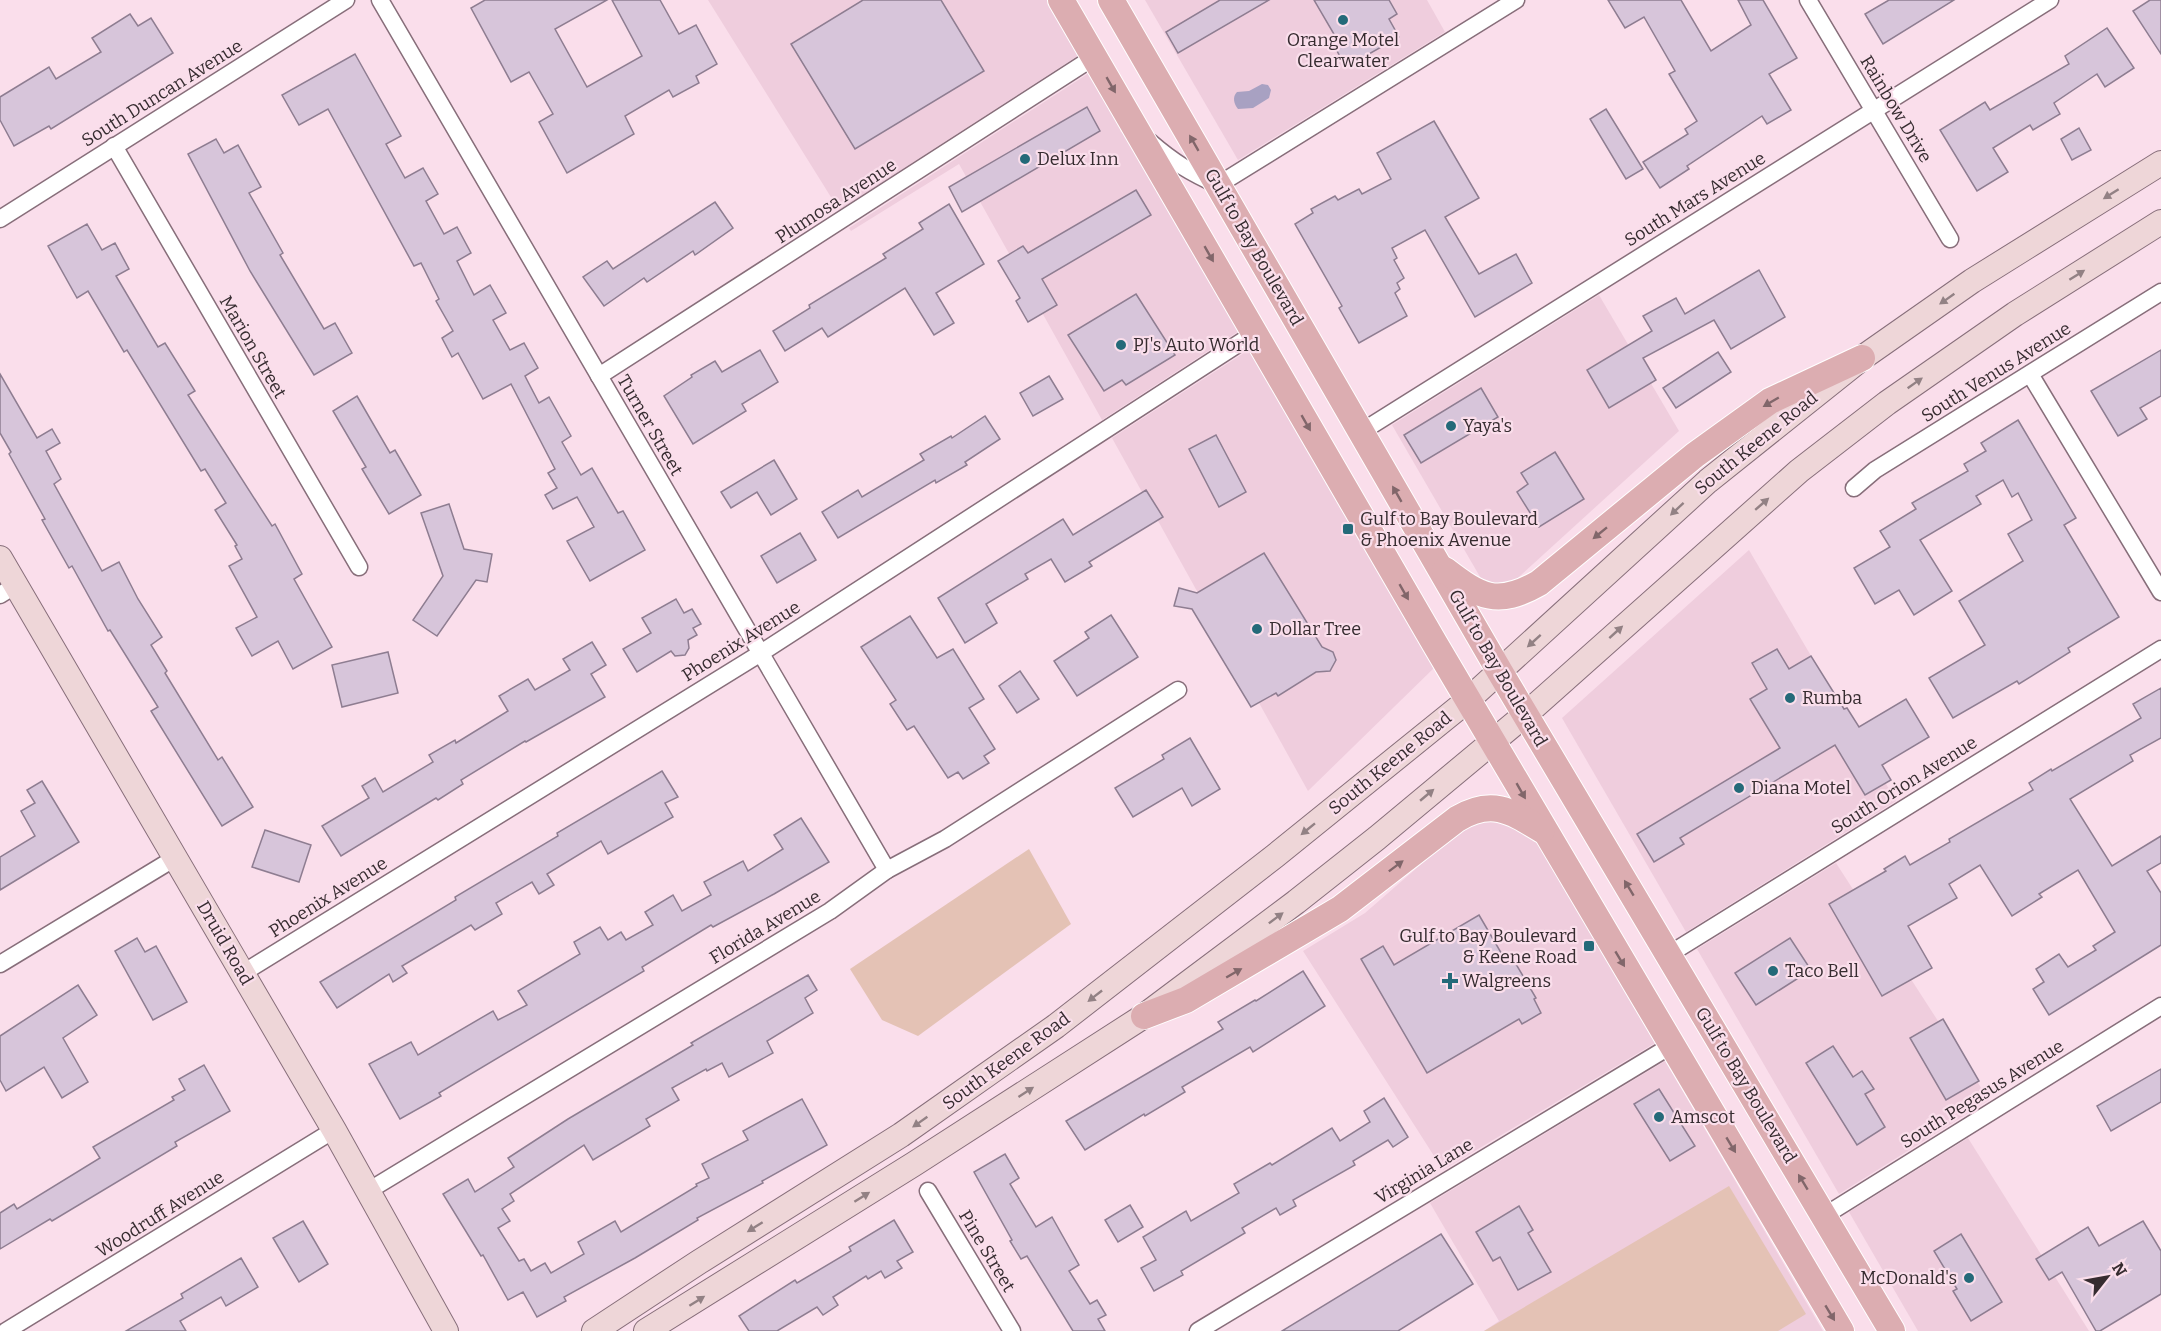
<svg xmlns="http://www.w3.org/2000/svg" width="2161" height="1331" font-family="Bitter,serif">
  <rect width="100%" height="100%" fill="#fadeeb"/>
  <g fill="#efcddd">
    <path d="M708,0H1047L1079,55L839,210Z"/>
    <path d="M1145,0H1427L1445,32L1238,160Z"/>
    <path d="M1089,73L1122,129L1120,131L1125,135L1239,331L1102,420L959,164L851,231L849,228Z"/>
    <path d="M1599,295L1679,431L1510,585L1506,587L1483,582L1392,425Z"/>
    <path d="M1250,349L1435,667L1308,791L1112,438Z"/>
    <path d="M1749,550L1896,801L1686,932L1562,718Z"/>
    <path d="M1490,818L1506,822L1536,840L1655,1043L1443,1170L1303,951L1365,913L1464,827Z"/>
    <path d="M1836,863L1989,1100L1839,1194L1697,949Z"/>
    <path d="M1665,1061L1823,1331H1484L1499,1321L1430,1203Z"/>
    <path d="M1968,1138L2089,1331H1918L1849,1212Z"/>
  </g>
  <g fill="#e4c2b5">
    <path d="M1029,849L1071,924L918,1036L882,1020L850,969Z"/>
    <path d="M1729,1186L1806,1314L1778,1331H1484Z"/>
  </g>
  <path fill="#a8a1c2" d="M1262,84L1268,85L1271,90L1269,98L1253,108L1238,109C1234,104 1232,97 1237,92L1249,91Z"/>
  <g fill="#d7c5da" stroke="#8e7d91" stroke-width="1.5">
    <path d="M485,0H607L555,29L587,87L642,56L612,0H660L679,34L696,25L717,64L696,76L699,83L673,97L669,90L625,116L634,134L567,173L539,122L553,114L529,72L511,82L471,8Z"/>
    <path d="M863,0H941L984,71L855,149L791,44Z"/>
    <path d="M1220,0H1269L1178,53L1166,32Z"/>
    <path d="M1314,0H1389L1397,14L1389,19L1399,37L1346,67L1332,42L1338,41Z"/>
    <path d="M1608,0H1681L1711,51L1751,25L1738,0H1763L1797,58L1769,74L1791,110L1767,124L1762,116L1687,166L1689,169L1660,188L1643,162L1688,134L1685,129L1697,121L1669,74L1675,71L1644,17L1625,28Z"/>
    <path d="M1889,0H1954L1883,44L1865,14Z"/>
    <path d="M2150,0H2161V54L2133,11Z"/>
    <path d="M130,14L138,26L151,18L173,53L51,129L49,126L14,146L0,120V97L49,67L56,79L101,52L92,38Z"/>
    <path d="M2107,28L2134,68L2105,87L2097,74L2054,103L2060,114L2033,130L2030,125L1993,148L2008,172L1977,191L1940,130L1985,102L1990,110L2069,64L2065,56Z"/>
    <path d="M355,54L401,136L386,144L405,178L423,168L438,194L426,201L444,234L457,227L471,253L457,261L474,295L490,285L506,313L493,320L510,350L524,343L538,368L525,376L539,403L549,397L571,436L562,442L581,475L592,468L618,513L623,511L645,550L590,581L567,541L594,527L577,497L553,509L545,495L557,488L548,473L555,469L511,384L483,399L458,353L452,357L442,338L453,331L436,301L439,299L421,263L414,266L328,109L299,125L282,95Z"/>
    <path d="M1087,107L1100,131L962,212L949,187Z"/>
    <path d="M1606,109L1643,169L1626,179L1590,119Z"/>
    <path d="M1434,121L1479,198L1445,217L1479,274L1516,254L1532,283L1475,317L1425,230L1392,248L1397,258L1394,260L1404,278L1397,283L1400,289L1395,293L1407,316L1359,343L1339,308L1342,306L1295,224L1313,213L1311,209L1335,196L1338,200L1359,189L1362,194L1391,179L1377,153Z"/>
    <path d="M2079,128L2091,150L2072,160L2061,139Z"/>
    <path d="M216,139L224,153L238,145L261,187L249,193L283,253L280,255L324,329L335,323L352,353L314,375L250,271L188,154Z"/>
    <path d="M1136,190L1151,215L1042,279L1057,305L1028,322L1016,301L1020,298L998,261L1023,246L1028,253Z"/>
    <path d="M715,202L733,228L695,255L693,251L647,282L644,278L604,306L583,277L607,261L613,269Z"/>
    <path d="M949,204L984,264L936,293L954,323L934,335L905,288L828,337L822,328L785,351L773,331L810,308L809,305L886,258L883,254L923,229L919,223Z"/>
    <path d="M87,224L102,250L115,243L129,269L116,276L158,347L165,343L195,391L188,395L272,526L275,524L302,574L294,579L332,647L293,669L278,641L252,656L236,628L257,617L229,566L242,559L235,546L237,545L215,510L226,503L205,469L201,471L127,350L124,352L88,291L77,298L48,246Z"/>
    <path d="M1759,270L1785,317L1731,349L1714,320L1643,358L1656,380L1609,408L1587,370L1652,331L1643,316L1676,298L1685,314Z"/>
    <path d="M1136,294L1175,355L1126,385L1122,380L1104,391L1068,335Z"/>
    <path d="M760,350L778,382L742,404L746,411L693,444L664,396L692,377L691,375L715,361L722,372Z"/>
    <path d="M2161,350V396L2140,408L2147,419L2118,436L2091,391Z"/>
    <path d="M1718,352L1731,372L1676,408L1663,388Z"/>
    <path d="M0,374L37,438L52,429L60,443L46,451L61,479L54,484L102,571L119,562L138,599L162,637L151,645L167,671L165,673L218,760L222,757L253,807L222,826L151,711L158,707L110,630L108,631L72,566L69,568L42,520L45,519L9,454L11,452L0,433Z"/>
    <path d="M1049,376L1063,399L1033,416L1020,393Z"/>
    <path d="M1481,388L1498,417L1421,463L1404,435Z"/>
    <path d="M357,396L390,453L395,450L421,495L389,514L362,469L366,467L333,411Z"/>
    <path d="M985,416L1000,439L965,462L967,465L936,483L935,480L838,538L822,512L858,490L862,497L924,460L920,454L951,436L952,438Z"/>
    <path d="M2018,420L2076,518L2064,525L2119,617L2068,648L2070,652L2019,684L2017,681L1953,718L1929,678L1985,645L1959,601L2023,561L2008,534L2032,520L2018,493L2012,497L2003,480L1976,496L1981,504L1920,540L1952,591L1914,615L1899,590L1875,604L1854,568L1890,547L1880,531L1916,509L1912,503L1968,471L1964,464L1986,451L1981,443Z"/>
    <path d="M1216,435L1246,492L1219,507L1189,449Z"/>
    <path d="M1555,452L1584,499L1539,527L1517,492L1528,484L1521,473Z"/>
    <path d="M774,460L797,499L771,515L757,492L731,508L721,492Z"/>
    <path d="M1146,490L1163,517L1089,562L1092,566L1065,582L1051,559L1025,574L1028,579L986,604L997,623L965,643L938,598L1063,519L1073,535Z"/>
    <path d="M449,504L464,549L492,554L487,582L476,580L437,636L413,620L443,576L421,513Z"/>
    <path d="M800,533L816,560L777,583L761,556Z"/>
    <path d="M1264,553L1322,647L1333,652L1336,660L1330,671L1316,672L1278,696L1276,693L1251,707L1192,609L1174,606L1179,588L1197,593Z"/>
    <path d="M676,599L684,613L692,609L701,624L693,628L697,635L688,640L689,648L685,655L675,656L671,651L637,672L623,649L651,633L642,618Z"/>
    <path d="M1111,615L1138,657L1077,696L1054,661L1089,638L1085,632Z"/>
    <path d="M910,616L937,658L953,649L984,699L969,708L995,749L984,756L989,763L963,779L958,772L948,778L914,726L907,730L890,704L896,700L861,647Z"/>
    <path d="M592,642L606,665L591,674L605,697L526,742L525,741L461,780L463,784L438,800L436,798L341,856L322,826L369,798L362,786L375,778L383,792L433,762L429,755L455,740L456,743L508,711L499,696L528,679L535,690L570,670L563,659Z"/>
    <path d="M1777,649L1789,669L1811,656L1844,709L1847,708L1859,727L1906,699L1929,737L1882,765L1891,780L1865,795L1835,745L1680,838L1684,844L1654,862L1637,834L1780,748L1750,699L1767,689L1752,663Z"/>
    <path d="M388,652L398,693L342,707L332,665Z"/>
    <path d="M1020,671L1039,699L1017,713L999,686Z"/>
    <path d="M2161,688V738L2130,755L2133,761L2070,799L2112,866L2161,836V863L2147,871L2161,893V945L2049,1015L2033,989L2044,982L2036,969L2059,954L2068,967L2096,950L2093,946L2115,932L2078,870L2039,894L2042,897L2012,916L1980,865L1949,884L1957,898L1908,926L1932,968L1882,996L1829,904L1886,871L1884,869L1905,856L1910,865L1950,842L1949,839L2033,790L2029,783L2051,769L2052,771L2141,718L2133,704Z"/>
    <path d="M1190,738L1220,789L1192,806L1182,788L1133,817L1115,788L1164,759L1162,755Z"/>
    <path d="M662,771L678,797L665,803L673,817L608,854L601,841L547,874L554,885L539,894L532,882L496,903L502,914L475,930L471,925L402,966L407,973L393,982L389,974L337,1008L320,982L456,900L455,897L558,836L557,833Z"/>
    <path d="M42,781L79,842L0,890V857L35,836L21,811L35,803L27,790Z"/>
    <path d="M801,818L829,862L774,894L713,927L711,925L642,967L644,971L439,1093L441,1096L400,1119L369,1064L411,1042L418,1055L493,1011L498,1020L527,1005L518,991L580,954L574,942L600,927L608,940L621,932L626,940L653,925L645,912L673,895L682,911L711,895L704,882L743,861L748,871L783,849L774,835Z"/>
    <path d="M265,830L311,845L299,882L252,867Z"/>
    <path d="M1479,915L1507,963L1513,959L1536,998L1534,999L1541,1013L1522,1024L1519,1019L1427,1073L1361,959L1383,946L1394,965Z"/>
    <path d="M137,938L145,952L156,946L187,1002L153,1020L115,951Z"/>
    <path d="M1790,938L1811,970L1756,1005L1735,973Z"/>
    <path d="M1303,971L1325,1006L1253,1052L1250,1047L1182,1087L1185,1092L1145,1116L1144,1114L1085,1150L1066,1121L1223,1029L1218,1022L1255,1000L1256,1001Z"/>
    <path d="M808,975L817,990L805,998L813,1013L767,1041L773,1053L729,1077L722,1063L707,1071L706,1069L672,1088L679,1100L646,1119L650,1126L593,1160L584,1145L510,1194L514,1201L502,1209L510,1221L498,1228L519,1261L524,1259L531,1271L545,1263L551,1273L584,1254L578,1242L615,1221L621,1232L697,1186L696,1184L709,1178L702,1164L748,1140L743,1131L802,1099L827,1145L762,1181L763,1183L697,1218L698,1220L635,1258L564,1297L566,1301L537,1317L523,1292L508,1300L483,1255L481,1256L443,1194L468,1179L475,1192L514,1167L508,1158L568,1119L693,1045L691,1043Z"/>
    <path d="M78,985L97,1015L63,1038L88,1082L62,1098L44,1067L6,1091L0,1080V1036Z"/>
    <path d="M1943,1019L1979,1081L1946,1100L1910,1038Z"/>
    <path d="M1833,1046L1853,1077L1862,1071L1874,1089L1865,1094L1885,1127L1857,1145L1806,1063Z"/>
    <path d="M204,1065L230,1111L175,1142L177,1146L52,1221L50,1219L0,1249V1213L14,1204L17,1209L100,1158L93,1147L174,1100L172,1097L185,1090L179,1079Z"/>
    <path d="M2161,1069V1102L2111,1131L2097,1106Z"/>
    <path d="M1659,1089L1695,1146L1670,1161L1634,1104Z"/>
    <path d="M1384,1098L1408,1137L1393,1147L1388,1140L1353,1161L1355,1165L1293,1200L1296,1206L1280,1215L1276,1208L1242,1228L1245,1233L1181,1271L1183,1275L1154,1291L1141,1268L1156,1260L1143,1237L1186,1211L1191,1221L1239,1193L1234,1184L1270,1163L1272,1165L1332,1128L1340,1141L1370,1122L1364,1111Z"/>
    <path d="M1005,1154L1019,1178L1010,1184L1036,1227L1052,1217L1079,1265L1069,1271L1090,1304L1097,1300L1106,1315L1098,1319L1105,1331H1073L1027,1256L1021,1259L1010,1241L1012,1240L974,1172Z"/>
    <path d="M1130,1205L1143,1227L1118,1242L1105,1220Z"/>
    <path d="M1519,1206L1533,1230L1528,1233L1551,1272L1518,1290L1500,1257L1493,1261L1476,1232Z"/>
    <path d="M894,1220L913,1252L897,1261L902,1268L885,1278L881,1271L868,1279L866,1276L833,1297L838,1305L823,1315L817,1307L777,1331H749L739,1316L795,1280L797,1283L851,1251L849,1247Z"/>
    <path d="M303,1221L328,1264L299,1282L273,1238Z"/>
    <path d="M2143,1221L2161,1251V1294L2100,1331H2096L2062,1272L2049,1280L2036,1259L2088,1227L2099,1246Z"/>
    <path d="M1441,1234L1473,1284L1398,1331H1282Z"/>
    <path d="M1961,1234L2002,1302L1971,1321L1953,1291L1957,1289L1934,1251Z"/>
    <path d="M241,1258L258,1287L226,1306L221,1297L180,1321L186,1331H126L183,1298L181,1294Z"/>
  </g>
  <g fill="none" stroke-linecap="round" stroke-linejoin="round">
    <defs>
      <g id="street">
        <path d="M380,0L887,870"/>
        <path d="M1808,0L1950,239"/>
        <path d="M1150,142C1173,162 1191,173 1218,185L1516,0"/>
        <path d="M114,146L359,567"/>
        <path d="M0,219L346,0"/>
        <path d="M2030,374L2161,592"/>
        <path d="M599,376L1094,57"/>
        <path d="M1361,432L2050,0"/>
        <path d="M1854,488L1875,470L2161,292"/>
        <path d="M0,595L16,585"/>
        <path d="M1668,955L2161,649"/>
        <path d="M0,964L175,858"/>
        <path d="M243,973L761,653L1255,333"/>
        <path d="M368,1191L830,911L887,870L945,839L1178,690"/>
        <path d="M928,1191L1012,1331"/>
        <path d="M1824,1216L2161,1006"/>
        <path d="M6,1331L334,1130"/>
        <path d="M1198,1331L1672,1045"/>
      </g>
      <g id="secondary">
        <path d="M0,558L334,1130L446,1331"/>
        <path d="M594,1331L699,1262L901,1135L1056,1026L1275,856L1468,700L1708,481L1862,358L1972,281L2161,163"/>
        <path d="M646,1331L914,1164L1144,1016L1296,902L1377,838L1526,714L1799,471L1887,403L2015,314L2161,222"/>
      </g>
      <g id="primary">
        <path d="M1061,0L1435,644L1841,1331"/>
        <path d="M1111,0L1500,672L1892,1331"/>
        <path d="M1445,570C1480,597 1497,607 1539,583L1695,455L1770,401L1862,358"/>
        <path d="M1144,1016L1186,1000L1340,909L1457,819C1492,798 1511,811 1542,830"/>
      </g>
    </defs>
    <use href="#street" stroke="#876e7a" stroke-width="19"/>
    <use href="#secondary" stroke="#876e7a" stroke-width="26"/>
    <use href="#primary" stroke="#fff" stroke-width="28"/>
    <use href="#street" stroke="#fff" stroke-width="16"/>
    <use href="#secondary" stroke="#eed6d8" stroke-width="24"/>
    <use href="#primary" stroke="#dcadb1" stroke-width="26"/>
  </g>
  <defs><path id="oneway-solid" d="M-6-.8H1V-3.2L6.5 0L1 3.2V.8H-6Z" transform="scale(1.5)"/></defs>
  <g fill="#81666a">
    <use href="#oneway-solid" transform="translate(1111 85) rotate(60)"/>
    <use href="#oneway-solid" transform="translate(1194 143) rotate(-120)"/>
    <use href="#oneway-solid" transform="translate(1209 254) rotate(60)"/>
    <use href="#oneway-solid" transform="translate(1771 402) rotate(150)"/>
    <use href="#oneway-solid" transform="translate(1306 423) rotate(60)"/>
    <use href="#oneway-solid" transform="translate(1397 494) rotate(-120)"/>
    <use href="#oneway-solid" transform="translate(1600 533) rotate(141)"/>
    <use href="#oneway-solid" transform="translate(1404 592) rotate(60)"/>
    <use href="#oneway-solid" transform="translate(1521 791) rotate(60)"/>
    <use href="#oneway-solid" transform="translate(1396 866) rotate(-37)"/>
    <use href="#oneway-solid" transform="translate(1629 888) rotate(-121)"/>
    <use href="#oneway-solid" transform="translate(1620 959) rotate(59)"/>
    <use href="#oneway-solid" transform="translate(1234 973) rotate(-30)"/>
    <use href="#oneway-solid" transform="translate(1731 1145) rotate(59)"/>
    <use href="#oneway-solid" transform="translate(1803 1182) rotate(-121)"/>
    <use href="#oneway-solid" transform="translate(1830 1313) rotate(59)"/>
  </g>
  <g fill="#928184">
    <use href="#oneway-solid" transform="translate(2111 194) rotate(148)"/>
    <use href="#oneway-solid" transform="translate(2077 275) rotate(-32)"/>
    <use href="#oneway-solid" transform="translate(1947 299) rotate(145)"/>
    <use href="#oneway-solid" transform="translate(1915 383) rotate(-35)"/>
    <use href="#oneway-solid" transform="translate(1762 504) rotate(-41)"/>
    <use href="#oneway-solid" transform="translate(1677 509) rotate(137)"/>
    <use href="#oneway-solid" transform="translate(1616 632) rotate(-42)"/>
    <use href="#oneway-solid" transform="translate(1534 641) rotate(138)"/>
    <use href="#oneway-solid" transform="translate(1427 795) rotate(-40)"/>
    <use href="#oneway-solid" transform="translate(1308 829) rotate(141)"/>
    <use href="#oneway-solid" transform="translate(1276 918) rotate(-37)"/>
    <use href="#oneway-solid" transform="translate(1095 996) rotate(142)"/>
    <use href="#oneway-solid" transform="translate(1026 1092) rotate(-33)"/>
    <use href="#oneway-solid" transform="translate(920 1122) rotate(145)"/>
    <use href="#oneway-solid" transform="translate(862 1197) rotate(-32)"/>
    <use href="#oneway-solid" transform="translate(755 1227) rotate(148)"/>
    <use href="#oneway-solid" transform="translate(697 1301) rotate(-32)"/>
  </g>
  <g fill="#246a79" stroke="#fadeeb" stroke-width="2">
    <circle cx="1343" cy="20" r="6"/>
    <circle cx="1025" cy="159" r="6"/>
    <circle cx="1121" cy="345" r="6"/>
    <circle cx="1451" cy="426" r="6"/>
    <rect x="1342" y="523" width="12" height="12" rx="3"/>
    <circle cx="1257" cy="629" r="6"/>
    <circle cx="1790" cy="698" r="6"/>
    <circle cx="1739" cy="788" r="6"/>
    <rect x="1583" y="940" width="12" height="12" rx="3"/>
    <circle cx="1773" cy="971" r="6"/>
    <path d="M1447 972h6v6h6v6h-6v6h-6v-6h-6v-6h6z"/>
    <circle cx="1659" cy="1117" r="6"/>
    <circle cx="1969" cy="1278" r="6"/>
  </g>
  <g text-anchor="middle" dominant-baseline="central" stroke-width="4.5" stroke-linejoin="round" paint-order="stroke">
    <g font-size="18" fill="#362c30" stroke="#fadeeb" text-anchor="start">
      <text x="1343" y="40" text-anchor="middle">Orange Motel<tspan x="1343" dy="21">Clearwater</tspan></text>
      <text x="1037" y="159">Delux Inn</text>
      <text x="1133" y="345">PJ's Auto World</text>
      <text x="1463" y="426">Yaya's</text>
      <text x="1360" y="519">Gulf to Bay Boulevard<tspan x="1360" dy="21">&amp; Phoenix Avenue</tspan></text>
      <text x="1269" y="629">Dollar Tree</text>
      <text x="1802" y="698">Rumba</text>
      <text x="1751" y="788">Diana Motel</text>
      <text x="1577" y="936" text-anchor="end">Gulf to Bay Boulevard<tspan x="1577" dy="21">&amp; Keene Road</tspan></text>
      <text x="1785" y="971">Taco Bell</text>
      <text x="1462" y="981">Walgreens</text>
      <text x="1671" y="1117">Amscot</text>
      <text x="1957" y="1278" text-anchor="end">McDonald's</text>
    </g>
    <g font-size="18" fill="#362c30" stroke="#fadeeb">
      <text transform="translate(162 93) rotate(-32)">South Duncan Avenue</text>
      <text transform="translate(1896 109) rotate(59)">Rainbow Drive</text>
      <text transform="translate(1695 199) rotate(-32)">South Mars Avenue</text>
      <text transform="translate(836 201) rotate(-33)">Plumosa Avenue</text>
      <text transform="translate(1254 247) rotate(60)">Gulf to Bay Boulevard</text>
      <text transform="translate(253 347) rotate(60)">Marion Street</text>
      <text transform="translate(1996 372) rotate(-32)">South Venus Avenue</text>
      <text transform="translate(650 425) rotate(60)">Turner Street</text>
      <text transform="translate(1756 443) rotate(-39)">South Keene Road</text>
      <text transform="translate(741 641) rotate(-32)">Phoenix Avenue</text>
      <text transform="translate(1498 668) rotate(60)">Gulf to Bay Boulevard</text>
      <text transform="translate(1390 763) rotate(-39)">South Keene Road</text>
      <text transform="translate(1904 785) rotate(-32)">South Orion Avenue</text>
      <text transform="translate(328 897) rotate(-32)">Phoenix Avenue</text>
      <text transform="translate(765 927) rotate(-31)">Florida Avenue</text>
      <text transform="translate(225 943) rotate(60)">Druid Road</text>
      <text transform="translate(1006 1061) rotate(-36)">South Keene Road</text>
      <text transform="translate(1746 1085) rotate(59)">Gulf to Bay Boulevard</text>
      <text transform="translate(1982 1094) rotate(-32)">South Pegasus Avenue</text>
      <text transform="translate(1424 1171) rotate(-31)">Virginia Lane</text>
      <text transform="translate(160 1214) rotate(-32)">Woodruff Avenue</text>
      <text transform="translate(987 1251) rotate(59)">Pine Street</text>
    </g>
  </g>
  <g transform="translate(2107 1277) rotate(59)" stroke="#fadeeb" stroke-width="4.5" paint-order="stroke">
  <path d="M0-4.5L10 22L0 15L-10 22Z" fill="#362c30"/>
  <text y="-9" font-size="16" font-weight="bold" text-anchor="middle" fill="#362c30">N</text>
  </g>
</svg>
